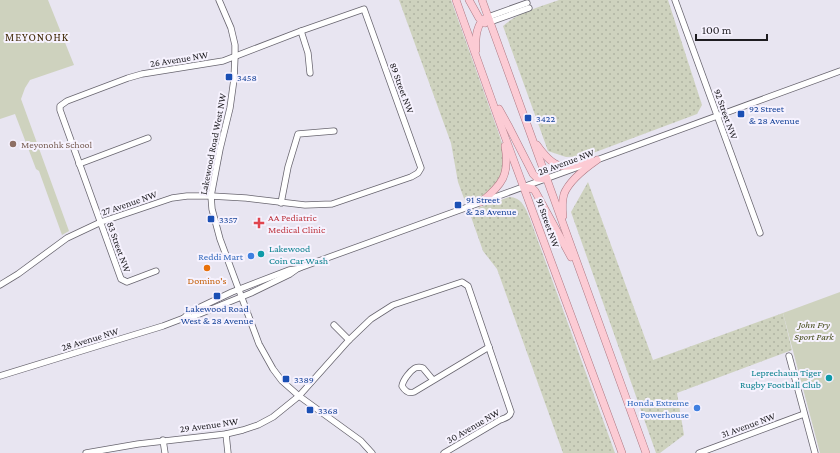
<svg xmlns="http://www.w3.org/2000/svg" width="840" height="453" font-family="'Crimson Pro',serif">
  <defs>
    <pattern id="grass-dots" width="8" height="8" patternUnits="userSpaceOnUse"><rect width="8" height="8" fill="#ced2be"/><path d="M2 2h.1M6 6h.1" fill="none" stroke="#b0b4a3" stroke-width="1.8" stroke-linecap="round"/></pattern>
  </defs>
  <rect width="100%" height="100%" fill="#e8e5f1"/>
  <g fill="url(#grass-dots)">
    <path d="M399,0H451L500,137L502,144L504,160L500,180L483,197L466,204L458,182L451,143Z"/>
    <path d="M559,0H668L702,105L697,114L585,156L566,157L548,151L503,26C518,12 540,7 559,0Z"/>
    <path d="M588,182L653,360L783,313L792,350L677,393L684,435L660,453H656L571,212Z"/>
    <path d="M509,197C522,197 526,209 530,219L615,453H563L497,269L483,251L469,211Z"/>
  </g>
  <g fill="#ced2be">
    <path d="M0,0H48L74,65L30,80L25,88L21,99L69,231L62,235L39,171L36,169L15,114L0,119Z"/>
    <path d="M840,292V453H820L783,313Z"/>
  </g>
  <g fill="none" stroke-linecap="round" stroke-linejoin="round">
    <defs>
      <g id="minor">
        <path d="M219,0L231,28L235,45V56L234,79L230,108L220,149L211,196L212,209L220,239L259,344L273,369L282,381L299,396L361,441L372,453"/>
        <path d="M675,0L760,233"/>
        <path d="M488,17L527,3"/>
        <path d="M490,22L529,8"/>
        <path d="M301,31L308,53L310,73"/>
        <path d="M594,161L840,71"/>
        <path d="M79,164L148,138"/>
        <path d="M281,203L288,167L298,134L334,131"/>
        <path d="M0,285L18,274L67,238L101,222L172,198L187,196H211L246,198L305,205L332,204L411,177L418,173L421,168L364,9L301,31L223,61L142,74L128,78L67,101L60,106V110L121,279L127,282L156,271"/>
        <path d="M184,318L190,312L232,292L289,270L296,269"/>
        <path d="M334,325L349,340"/>
        <path d="M789,356L815,453"/>
        <path d="M0,376L104,344L163,326L184,318L192,317L251,293L290,274L297,269L302,267L581,166"/>
        <path d="M433,380L423,368C420,367 418,367 415,368C410,371 403,380 402,386C405,391 408,394 414,392L489,347"/>
        <path d="M226,434L228,453"/>
        <path d="M163,440L165,453"/>
        <path d="M86,453L138,444L226,434L243,430L258,425L273,417L299,396L349,340L371,319L393,305L462,282L468,286L511,412C510,417 505,418 500,420L444,453"/>
        <path d="M699,453L804,414"/>
      </g>
      <g id="major">
        <path d="M456,0L501,126L622,453"/>
        <path d="M469,0L479,18L485,23"/>
        <path d="M482,0L646,453"/>
        <path d="M476,50C475,42 476,28 482,21C484,19 486,18 488,17"/>
        <path d="M499,109L509,127L533,174L537,178L547,179"/>
        <path d="M537,145C556,172 563,168 593,161"/>
        <path d="M524,187L533,189L535,191L571,257"/>
        <path d="M481,202C502,185 510,175 505,146"/>
        <path d="M563,216C562,208 562,201 564,194C569,181 587,167 597,160"/>
      </g>
    </defs>
    <use href="#minor" stroke="#68656f" stroke-width="7"/>
    <use href="#major" stroke="#ad7883" stroke-width="8"/>
    <use href="#minor" stroke="#fff" stroke-width="5.5"/>
    <use href="#major" stroke="#fccbd4" stroke-width="7"/>
  </g>
  <g fill="#1a4fb4" stroke="#f6f2fe" stroke-width="1.5">
    <rect x="225" y="73" width="8" height="8" rx="2"/>
    <rect x="737" y="110" width="8" height="8" rx="2"/>
    <rect x="524" y="114" width="8" height="8" rx="2"/>
    <rect x="454" y="201" width="8" height="8" rx="2"/>
    <rect x="207" y="215" width="8" height="8" rx="2"/>
    <rect x="213" y="292" width="8" height="8" rx="2"/>
    <rect x="282" y="375" width="8" height="8" rx="2"/>
    <rect x="306" y="406" width="8" height="8" rx="2"/>
  </g>
  <circle fill="#8d6e63" stroke="#f6f2fe" stroke-width="1.5" cx="13" cy="144" r="4"/>
  <path fill="#e0444e" stroke="#f6f2fe" stroke-width="1.5" d="M257 217h4v4h4v4h-4v4h-4v-4h-4v-4h4z"/>
  <g fill="#0f9aa8" stroke="#f6f2fe" stroke-width="1.5">
    <circle cx="261" cy="254" r="4"/>
    <circle cx="829" cy="378" r="4"/>
  </g>
  <g fill="#3f7fe0" stroke="#f6f2fe" stroke-width="1.5">
    <circle cx="251" cy="256" r="4"/>
    <circle cx="697" cy="408" r="4"/>
  </g>
  <circle fill="#e8710a" stroke="#f6f2fe" stroke-width="1.5" cx="207" cy="268" r="4"/>
  <g text-anchor="middle" dominant-baseline="central" stroke-width="4" stroke-linejoin="round" paint-order="stroke">
    <g font-size="10" fill="#1d1c20" stroke="#f6f2fe">
      <text transform="translate(179 59) rotate(-9)">26 Avenue NW</text>
      <text transform="translate(402 88) rotate(70)">89 Street NW</text>
      <text transform="translate(726 114) rotate(70)">92 Street NW</text>
      <text transform="translate(213 144) rotate(-79)">Lakewood Road West NW</text>
      <text transform="translate(566 162) rotate(-20)">28 Avenue NW</text>
      <text transform="translate(129 203) rotate(-19)">27 Avenue NW</text>
      <text transform="translate(548 223) rotate(70)">91 Street NW</text>
      <text transform="translate(119 247) rotate(70)">83 Street NW</text>
      <text transform="translate(90 339) rotate(-17)">28 Avenue NW</text>
      <text transform="translate(209 425) rotate(-8)">29 Avenue NW</text>
      <text transform="translate(748 425) rotate(-20)">31 Avenue NW</text>
      <text transform="translate(473 426) rotate(-30)">30 Avenue NW</text>
    </g>
    <g font-size="10" fill="#164399" stroke="#f6f2fe" text-anchor="start">
      <text x="237" y="77">3458</text>
      <text x="749" y="108">92 Street<tspan x="749" dy="12">&amp; 28 Avenue</tspan></text>
      <text x="536" y="118">3422</text>
      <text x="466" y="199">91 Street<tspan x="466" dy="12">&amp; 28 Avenue</tspan></text>
      <text x="219" y="219">3357</text>
      <text x="217" y="308" text-anchor="middle">Lakewood Road<tspan x="217" dy="12">West &amp; 28 Avenue</tspan></text>
      <text x="294" y="379">3389</text>
      <text x="318" y="410">3368</text>
    </g>
    <g font-size="10" fill="#785e54" stroke="#f6f2fe" text-anchor="start">
      <text x="21" y="144">Meyonohk School</text>
    </g>
    <g font-size="10" fill="#be3a42" stroke="#f6f2fe" text-anchor="start">
      <text x="268" y="217">AA Pediatric<tspan x="268" dy="12">Medical Clinic</tspan></text>
    </g>
    <g font-size="10" fill="#0d838f" stroke="#f6f2fe" text-anchor="start">
      <text x="269" y="248">Lakewood<tspan x="269" dy="12">Coin Car Wash</tspan></text>
      <text x="821" y="372" text-anchor="end">Leprechaun Tiger<tspan x="821" dy="12">Rugby Football Club</tspan></text>
    </g>
    <g font-size="10" fill="#366cbe" stroke="#f6f2fe" text-anchor="end">
      <text x="243" y="256">Reddi Mart</text>
      <text x="689" y="402">Honda Extreme<tspan x="689" dy="12">Powerhouse</tspan></text>
    </g>
    <g font-size="10" fill="#c56008" stroke="#f6f2fe">
      <text x="207" y="280">Domino's</text>
    </g>
    <g font-size="10" font-style="italic" fill="#444a18" stroke="#f6f2fe">
      <text x="814" y="324">John Fry<tspan x="814" dy="12">Sport Park</tspan></text>
    </g>
    <g font-size="11" letter-spacing="1" fill="#3d2502" stroke="#f6f2fe">
      <text x="37" y="37">MEYONOHK</text>
    </g>
  </g>
  <path d="M696 34v6h71v-6" fill="none" stroke="#1d1c20" stroke-width="2"/>
  <text x="702" y="34" font-size="12" fill="#1d1c20" stroke="#f6f2fe" stroke-width="3" paint-order="stroke">100 m</text>
</svg>
